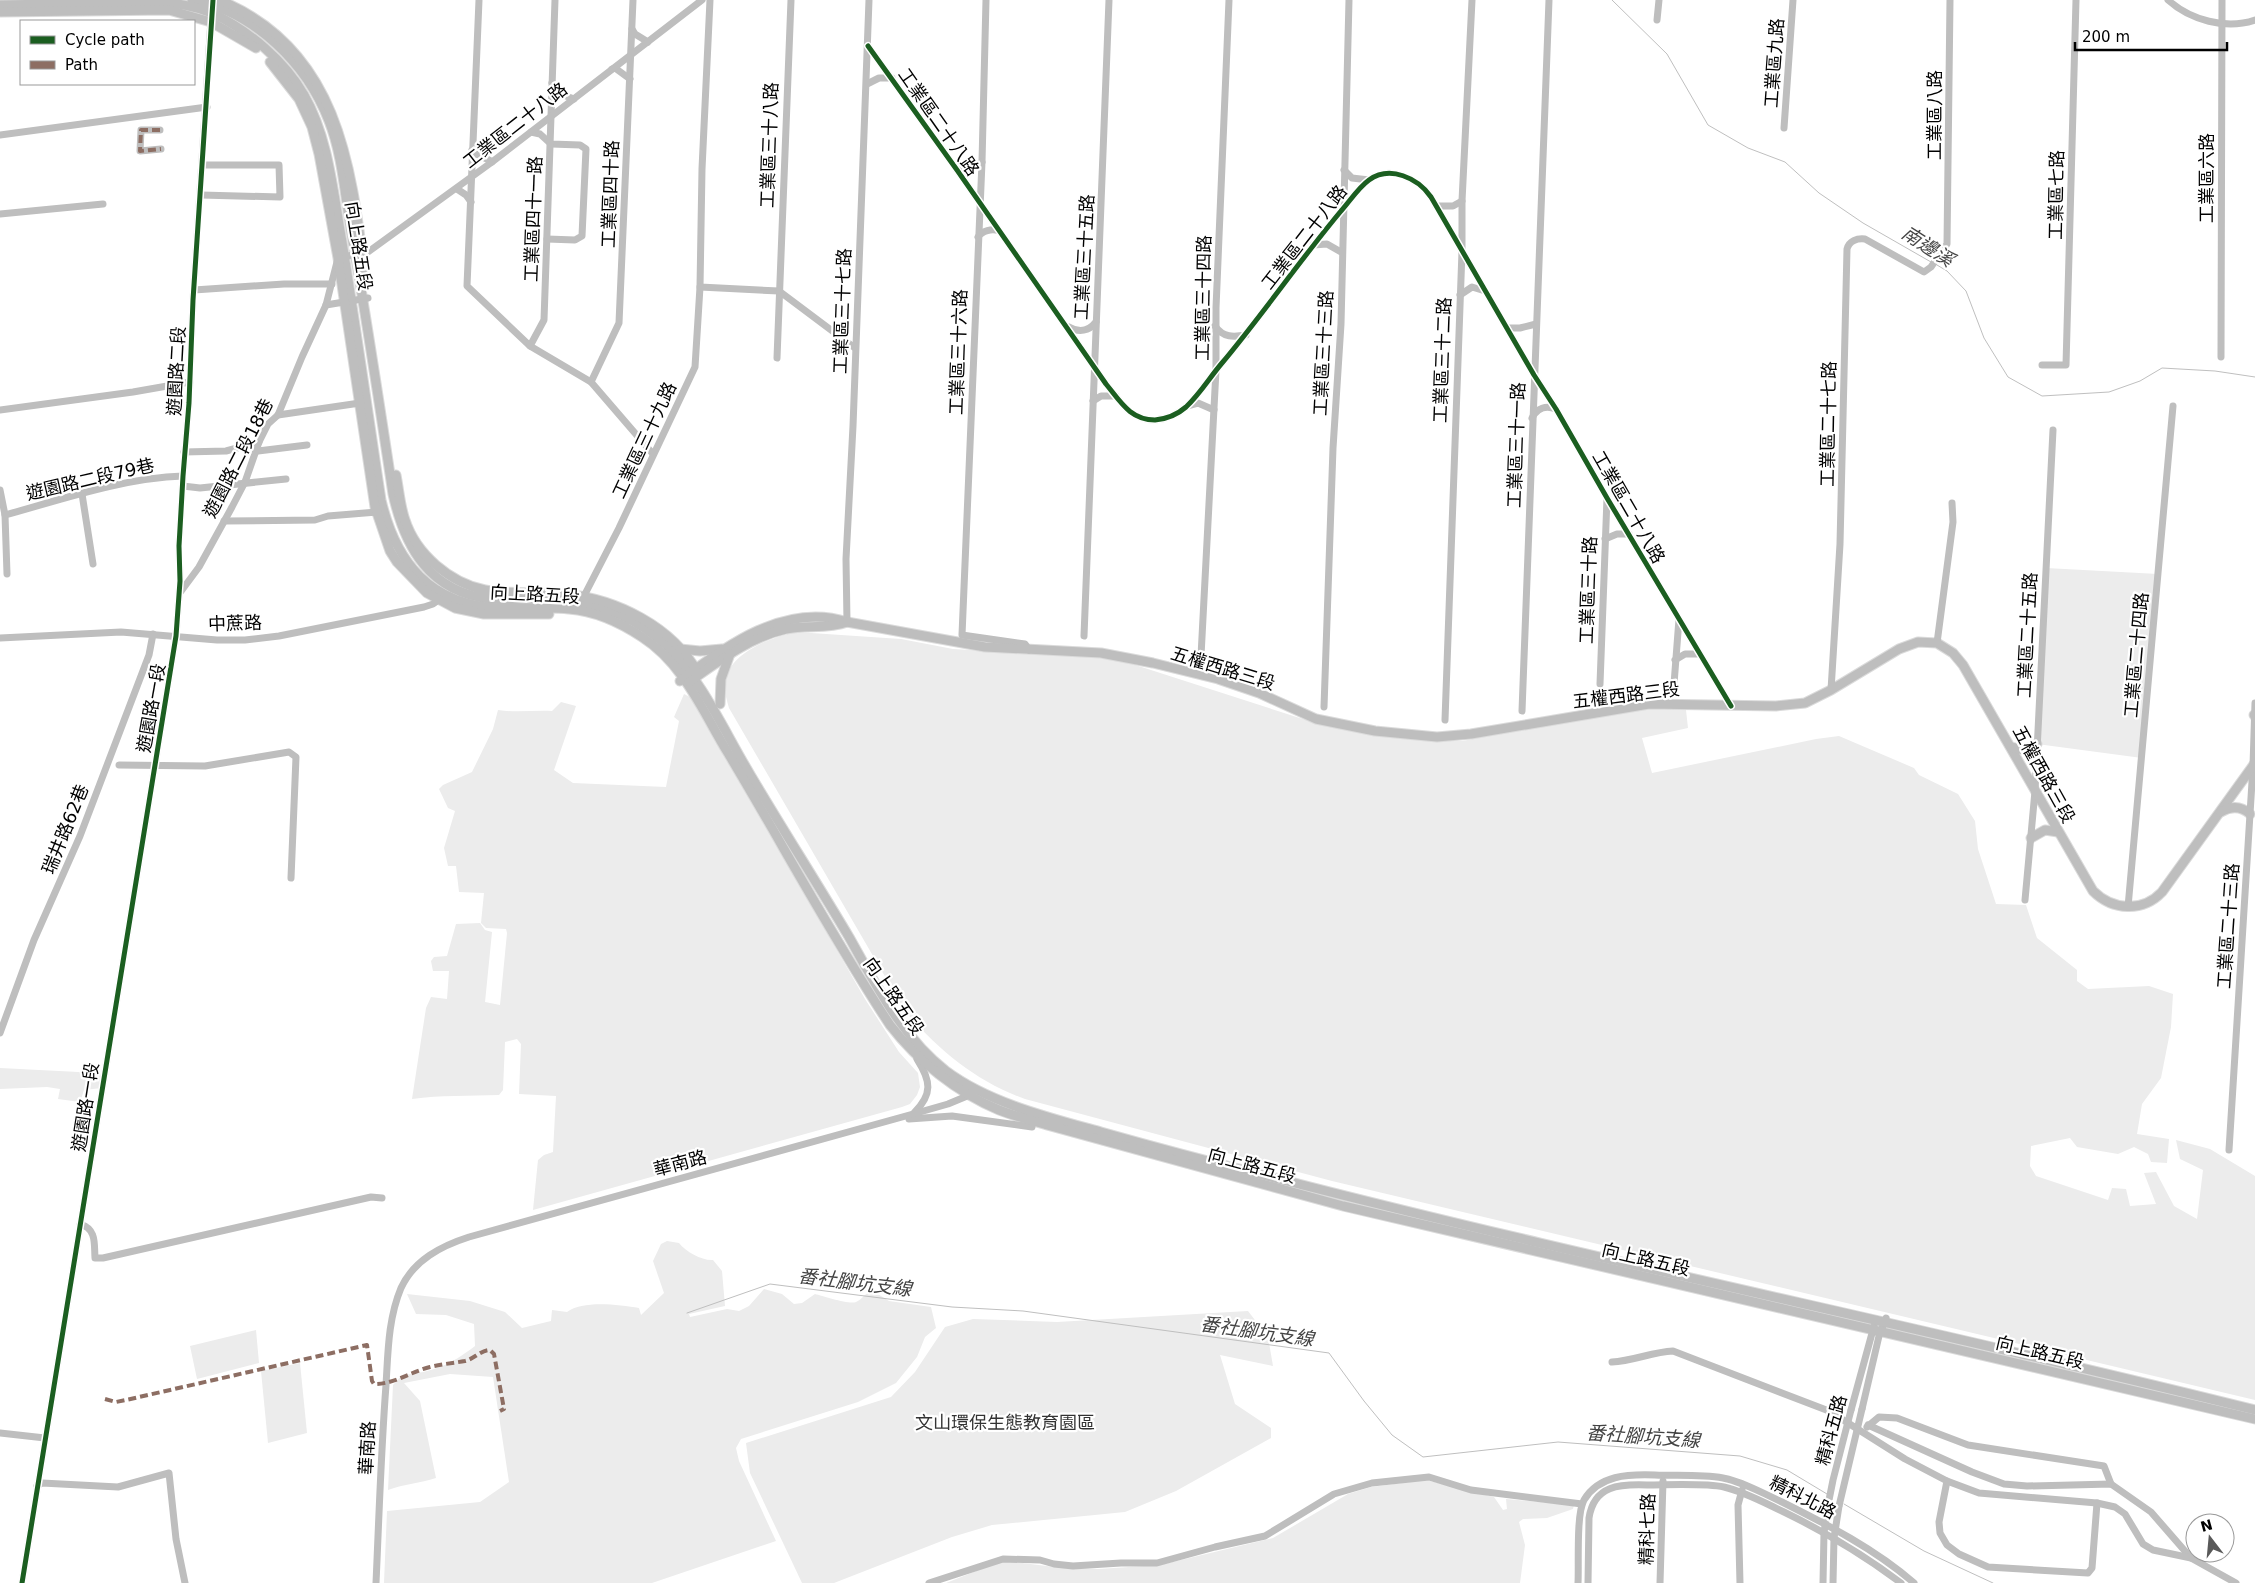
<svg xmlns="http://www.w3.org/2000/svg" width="2255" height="1583" font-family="'DejaVu Sans','Noto Sans TC',sans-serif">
  <rect width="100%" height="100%" fill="#fff"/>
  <g fill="#ececec">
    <path d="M2046,568L2158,574L2142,758L2037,744Z"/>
    <path d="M796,632L901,639L953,649L1091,657L1123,661L1309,721L1372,735L1462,741L1650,706L1686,710L1688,728L1642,738L1652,773L1816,739L1839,736L1914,768L1919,775L1958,794L1975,821L1978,849L1996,904L2026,905L2037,938L2077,970V981L2088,989L2149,986L2173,994L2171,1027L2161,1078L2142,1104L2137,1134L2169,1139L2167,1163L2151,1162L2148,1154L2134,1147L2118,1154L2077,1147L2070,1138L2031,1146L2030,1166L2036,1176L2108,1200L2112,1188L2126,1189L2130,1206L2156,1204L2144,1173L2156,1172L2174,1206L2197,1219L2203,1170L2180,1159L2176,1140L2210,1149L2255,1176V1400L1332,1181L1025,1099C977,1082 937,1049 905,1011L729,708C726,698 723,687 726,677C734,651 772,637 796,632Z"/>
    <path d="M684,694L692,698L865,999L899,1052L918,1073L920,1087L917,1095L910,1104L902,1107L533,1210L538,1160L544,1155L553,1152L556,1096L519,1094L521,1044L517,1039L505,1042L503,1090L499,1095C469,1096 441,1095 412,1099L426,1008L431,997L447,999L449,971H433L431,961L434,957L447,956L456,924L480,923L485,930L492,932L485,1002L500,1005L507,933L506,929L486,928L481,923L484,893L459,892L456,866H448L444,848L455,811L448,808L439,789L443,785L472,772L493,729L498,710C516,713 534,710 552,711L561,702L576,706L554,770L573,783L666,787L679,721L674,717Z"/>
    <path d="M0,1068L98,1073L104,1075L102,1088L84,1090L80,1102L58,1099L60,1089L47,1087L0,1089Z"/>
    <path d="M667,1241L679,1243C686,1252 703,1261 713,1260L722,1271L725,1306L689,1314L690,1317L727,1309L739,1311L749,1306L764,1289L782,1294L794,1304L802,1303L815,1294C823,1296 850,1305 856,1302C863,1299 863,1294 873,1291L889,1301L931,1307L936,1328L925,1337L917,1357L896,1383L858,1402L741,1439L736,1448L739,1461L776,1541L652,1583H384L387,1511L480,1502L509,1482L493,1377L450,1374L404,1383L420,1401L436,1478C420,1483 404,1484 388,1490L393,1385L402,1375C434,1372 450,1365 475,1346L474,1324L446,1315L416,1314L407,1294L470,1301L505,1312L522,1328L551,1321L552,1310L567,1312C583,1300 619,1305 639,1308L641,1315L664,1293L653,1261L661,1244Z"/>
    <path d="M1248,1311L1268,1337L1273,1366L1220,1355L1235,1404L1271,1428V1438L1176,1491L1125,1512L992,1525L952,1537L834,1583H802L750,1473L746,1443L891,1397L915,1372L945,1327L973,1319L1057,1322Z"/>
    <path d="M256,1330L259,1363L197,1379L190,1346Z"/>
    <path d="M300,1363L307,1433L268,1443L261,1371Z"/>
    <path d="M1426,1480L1494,1497L1503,1510L1507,1509L1506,1499L1574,1505L1573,1509L1547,1518L1523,1519L1519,1522L1525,1545L1520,1583H946L999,1562H1014L1063,1568L1098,1569L1160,1565L1273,1538L1348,1494L1371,1487Z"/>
  </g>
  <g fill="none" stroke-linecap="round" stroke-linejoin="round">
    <g stroke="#bfbfbf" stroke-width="1">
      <path d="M1612,0L1667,54L1708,125L1748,148L1785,162L1819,193L1863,223L1931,262"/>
      <path d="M1937,265L1947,271L1966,291L1984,338L2008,377L2042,396L2109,392L2140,381L2162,368L2215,371L2255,377"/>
      <path d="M687,1313L770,1284L952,1307L1023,1311L1329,1353L1364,1401L1392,1435L1423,1457L1558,1442L1740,1456L1787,1470L1827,1494"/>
      <path d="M1844,1504L1924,1551L1993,1583"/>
    </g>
    <defs>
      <g id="major">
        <path d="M192,0C254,11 307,64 329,121C343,156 345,198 352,236C367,321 380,408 393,494C405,548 430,592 490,599C516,601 542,597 568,601C606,605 639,620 667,646C703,682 725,733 751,776C783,830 817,883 849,937C876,985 902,1037 946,1071C989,1103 1050,1118 1101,1132C1161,1149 1222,1165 1283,1180C1605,1263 1932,1329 2255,1410"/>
        <path d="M219,0C341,49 352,171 366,285"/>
        <path d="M0,5L157,2C175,3 195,6 212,13C248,30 285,61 304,95C329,139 333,193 342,242C356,328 368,414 381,500C396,563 430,604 498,608C522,610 545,606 569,609C594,611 621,623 642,637C684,664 703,712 728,753C782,843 832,937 890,1025C918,1061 956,1092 999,1110C1014,1116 1031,1120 1047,1125L1343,1206L2255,1419"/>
        <path d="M0,12L169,10L211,22L256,48"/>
        <path d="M270,62L299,99L312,127L319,154L338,258L375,507L390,551L397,562L427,593L455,608L484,614H549"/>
        <path d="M396,475C399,490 400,506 405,520C416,554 450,583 485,590C511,595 539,591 565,594C616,599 672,626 698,673"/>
        <path d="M680,649L700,651L722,649"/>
        <path d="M680,681C725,646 786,602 847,622L985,647L1101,653L1153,663L1218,679L1259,693L1316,719L1375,731L1437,737L1471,734L1649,704L1776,706L1805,703L1831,690L1899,649L1918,642L1937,643L1953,653L1963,665L2093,891C2113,911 2143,912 2162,892L2255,763"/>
        <path d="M689,682C719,661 750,637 786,629C807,625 828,629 847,622"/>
        <path d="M720,704L721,679L730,654"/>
        <path d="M2254,715L2255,716"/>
        <path d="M2011,747L2024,750L2037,744"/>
        <path d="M2221,812C2231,806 2241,806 2250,814"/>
        <path d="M2031,838L2045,830L2058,832"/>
      </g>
    </defs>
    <use href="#major" stroke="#dbdbdb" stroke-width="11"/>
    <g stroke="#bebebe" stroke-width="7">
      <path d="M479,0L467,286L530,346L591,382L653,454"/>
      <path d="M710,0L702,169L700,287L779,291"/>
      <path d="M986,0L982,162L962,635L1025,644L1029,650"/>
      <path d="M2168,0C2190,20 2226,30 2255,20"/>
      <path d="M1657,20L1659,0"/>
      <path d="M632,29L635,34L648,42"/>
      <path d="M868,46L957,170L1106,384C1120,401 1130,420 1155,420C1166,419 1178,414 1186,407C1200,394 1210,377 1222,363C1263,314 1300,260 1341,211C1350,201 1358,188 1369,180C1390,165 1418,178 1431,197L1534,375L1556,409L1607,498L1731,706"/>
      <path d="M612,69L615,68L630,79"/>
      <path d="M552,83L558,93L574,99"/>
      <path d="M867,84L879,78H892"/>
      <path d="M1784,128L1793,0"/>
      <path d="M160,130H141L140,151L161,149"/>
      <path d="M531,132L540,134L551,144L580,145L586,149L582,236L575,240L547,239"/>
      <path d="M0,135L207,107"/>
      <path d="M472,150C477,157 486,157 492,162"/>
      <path d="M957,170L970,169L982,162"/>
      <path d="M1344,170L1352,178L1369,180"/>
      <path d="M457,189L466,195L471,202"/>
      <path d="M201,195L280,197L279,165H203"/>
      <path d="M1436,206H1453L1462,201"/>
      <path d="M0,214L103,204"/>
      <path d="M978,237C982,231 992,228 999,231"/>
      <path d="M1313,245L1327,244L1341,252"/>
      <path d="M194,290L284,284H332"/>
      <path d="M779,291L855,348"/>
      <path d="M1460,295L1472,287L1485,291"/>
      <path d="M326,305L368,298"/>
      <path d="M1215,326C1223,338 1234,337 1246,335"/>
      <path d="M1069,327C1079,333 1089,331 1096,322"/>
      <path d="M1508,328H1520L1536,324"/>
      <path d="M530,346L544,320L555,0"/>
      <path d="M2221,357L2222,0"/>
      <path d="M777,358L791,0"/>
      <path d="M2042,365H2066L2076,0"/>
      <path d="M591,382L619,323L633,0"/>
      <path d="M1093,401L1101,396H1116"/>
      <path d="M1187,406L1198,403L1214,410"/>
      <path d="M0,410L133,392L190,382"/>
      <path d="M278,415L360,403"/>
      <path d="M1532,418C1537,408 1546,405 1556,409"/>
      <path d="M258,451L307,445"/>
      <path d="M184,452L226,451L259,442"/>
      <path d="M183,486L200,488L286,479"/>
      <path d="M0,490L5,515L7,574"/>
      <path d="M82,494L93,564"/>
      <path d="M5,515C63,499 123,478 183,476"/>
      <path d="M224,521L315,520L328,516L377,512"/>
      <path d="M1605,539L1617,534H1629"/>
      <path d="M179,594L199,567L232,507L245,482L259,442L268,424L278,415L302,357L326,305L338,258L368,252L492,162L702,0"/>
      <path d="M584,596L619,528L695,367L700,287"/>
      <path d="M847,622L846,559L853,426L869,0"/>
      <path d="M1084,636L1109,0"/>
      <path d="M0,638L121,632L217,640H245L279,636L424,607L433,604L443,597"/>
      <path d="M1937,643L1953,522L1952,503"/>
      <path d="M1201,656L1216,370V308L1229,0"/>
      <path d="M1675,660L1685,654H1700"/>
      <path d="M1600,684L1607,498"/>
      <path d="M1674,684L1679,619"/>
      <path d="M1831,690L1840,544L1847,249C1849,241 1857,238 1865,239L1924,272L1931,267L1947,244L1950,0"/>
      <path d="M1324,707L1333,448L1341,324L1349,0"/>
      <path d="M1522,711L1549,0"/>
      <path d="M1445,720L1462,251V201L1472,0"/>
      <path d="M119,765L205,766L289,752L296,757L291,878"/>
      <path d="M2025,900L2035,791L2053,430"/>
      <path d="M2128,907L2173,406"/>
      <path d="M0,1033L34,940L80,836L149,655L153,634"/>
      <path d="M914,1113C933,1094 931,1081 917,1059"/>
      <path d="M909,1119L952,1116L1032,1127"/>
      <path d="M2229,1150L2253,766L2255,703"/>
      <path d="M80,1224C97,1229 94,1244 95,1258H103L371,1197L382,1198"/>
      <path d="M1612,1362C1633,1361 1652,1352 1673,1351L1829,1411L1905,1459L1947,1481L1939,1522L1940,1533L1947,1545L1959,1554L1988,1567L2088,1573L2092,1568L2097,1503"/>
      <path d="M1862,1409L1879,1336L1886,1318"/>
      <path d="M1851,1410L1874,1326"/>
      <path d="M1868,1425L1972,1472L2004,1484L2027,1486L2111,1484L2151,1512L2191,1558"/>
      <path d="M1867,1427L1879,1417L1897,1418L1968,1445L2104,1466L2111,1484"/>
      <path d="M0,1433L45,1438"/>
      <path d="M1947,1481L1979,1493L2097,1503L2115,1507L2125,1514L2143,1544L2153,1550L2191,1558L2236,1583"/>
      <path d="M37,1486L42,1483L118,1487L169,1473L176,1539L185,1583"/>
      <path d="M22,1583L176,636L180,581L179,546L183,476L189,403L193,300L211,20"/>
      <path d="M376,1583C379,1517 381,1451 386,1385C388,1353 388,1319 401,1288C414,1260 441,1246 469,1237L913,1114L948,1104L972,1094"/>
      <path d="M929,1583L1003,1559L1040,1560L1054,1564L1073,1566L1121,1563H1157L1215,1547L1265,1536L1334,1494L1372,1483L1429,1477L1471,1490L1582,1504"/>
      <path d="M1578,1583C1579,1565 1576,1514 1584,1500C1599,1475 1628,1474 1655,1475C1676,1476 1701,1474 1723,1478C1743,1482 1763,1493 1782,1502C1828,1525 1875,1549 1914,1583"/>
      <path d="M1588,1583L1589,1518C1594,1485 1620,1484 1647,1485C1668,1485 1705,1483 1724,1487C1745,1492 1765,1503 1784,1512C1825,1532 1864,1555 1901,1583"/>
      <path d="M1660,1583L1663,1481"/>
      <path d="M1740,1583L1738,1505L1742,1490"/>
      <path d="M1823,1583L1824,1533L1827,1510"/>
      <path d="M1833,1583L1834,1538L1839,1506"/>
    </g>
    <use href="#major" stroke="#bebebe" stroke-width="9"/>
    <g stroke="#bebebe" stroke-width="7">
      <path d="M1839,1506L1862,1409"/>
      <path d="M1827,1510L1833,1480L1851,1410"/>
    </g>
    <g stroke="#8d6e63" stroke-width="4" stroke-dasharray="8 4" stroke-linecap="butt">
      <path d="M160,130H141L140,151L161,149"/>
      <path d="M105,1399L116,1402L126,1400L367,1345L372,1381L374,1384C395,1384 410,1372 430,1367C442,1364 454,1363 465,1361C474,1359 481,1350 490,1350L494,1354L504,1409L500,1411"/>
    </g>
    <defs>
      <g id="cycleway">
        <path d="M868,46L957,170L1106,384C1120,401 1130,420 1155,420C1166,419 1178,414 1186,407C1200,394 1210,377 1222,363C1263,314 1300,260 1341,211C1350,201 1358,188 1369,180C1390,165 1418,178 1431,197L1534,375L1556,409L1607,498L1731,706"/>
        <path d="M22,1583L176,636L180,581L179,546L183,476L189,403L193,300L213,0"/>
      </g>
    </defs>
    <use href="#cycleway" stroke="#fff" stroke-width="8"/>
    <use href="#cycleway" stroke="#1b5e20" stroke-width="5"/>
  </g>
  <g text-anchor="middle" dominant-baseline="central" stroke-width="4.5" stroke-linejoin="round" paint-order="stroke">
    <g font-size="18" fill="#000" stroke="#fff">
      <text transform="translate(1774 63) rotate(-86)">工業區九路</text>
      <text transform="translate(1934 115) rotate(-90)">工業區八路</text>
      <text transform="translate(939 122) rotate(55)">工業區二十八路</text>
      <text transform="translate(515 125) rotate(-38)">工業區二十八路</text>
      <text transform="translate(769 145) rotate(-88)">工業區三十八路</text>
      <text transform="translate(2206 178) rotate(-90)">工業區六路</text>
      <text transform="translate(610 194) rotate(-88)">工業區四十路</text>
      <text transform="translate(2056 195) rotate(-89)">工業區七路</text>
      <text transform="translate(533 219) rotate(-88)">工業區四十一路</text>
      <text transform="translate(1304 237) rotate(-52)">工業區二十八路</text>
      <text transform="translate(359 246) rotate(81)">向上路五段</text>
      <text transform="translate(1084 257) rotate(-87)">工業區三十五路</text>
      <text transform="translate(1203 298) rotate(-89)">工業區三十四路</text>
      <text transform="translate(842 311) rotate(-88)">工業區三十七路</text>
      <text transform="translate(958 352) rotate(-88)">工業區三十六路</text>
      <text transform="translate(1323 353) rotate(-87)">工業區三十三路</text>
      <text transform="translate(1442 360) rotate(-88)">工業區三十二路</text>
      <text transform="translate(176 371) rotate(-87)">遊園路二段</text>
      <text transform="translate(1828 424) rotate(-89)">工業區二十七路</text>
      <text transform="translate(644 440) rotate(-65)">工業區三十九路</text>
      <text transform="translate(1516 445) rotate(-88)">工業區三十一路</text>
      <text transform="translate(238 458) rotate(-63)">遊園路二段18巷</text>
      <text transform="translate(90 479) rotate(-13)">遊園路二段79巷</text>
      <text transform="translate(1629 507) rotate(60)">工業區二十八路</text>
      <text transform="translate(1588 590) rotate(-88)">工業區三十路</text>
      <text transform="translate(535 594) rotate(3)">向上路五段</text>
      <text transform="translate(235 623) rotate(-2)">中蔗路</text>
      <text transform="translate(2027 635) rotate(-87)">工業區二十五路</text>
      <text transform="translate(2136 655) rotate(-85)">工業區二十四路</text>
      <text transform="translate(1223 668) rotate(17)">五權西路三段</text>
      <text transform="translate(1626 695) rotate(-7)">五權西路三段</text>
      <text transform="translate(151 708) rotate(-80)">遊園路一段</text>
      <text transform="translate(2044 774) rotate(61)">五權西路三段</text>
      <text transform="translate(65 829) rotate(-68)">瑞井路62巷</text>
      <text transform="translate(2228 926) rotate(-86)">工業區二十三路</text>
      <text transform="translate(894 996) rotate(55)">向上路五段</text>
      <text transform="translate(85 1107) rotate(-81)">遊園路一段</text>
      <text transform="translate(680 1163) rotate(-15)">華南路</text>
      <text transform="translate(1252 1165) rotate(15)">向上路五段</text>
      <text transform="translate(1646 1259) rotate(13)">向上路五段</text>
      <text transform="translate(2040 1352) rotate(13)">向上路五段</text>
      <text transform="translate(1831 1430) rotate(-75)">精科五路</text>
      <text transform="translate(367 1448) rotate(-87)">華南路</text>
      <text transform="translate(1803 1497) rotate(27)">精科北路</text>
      <text transform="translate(1647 1529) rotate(-88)">精科七路</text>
    </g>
    <g font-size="18" fill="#333" stroke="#fff">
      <text x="1005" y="1422">文山環保生態教育園區</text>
    </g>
    <g font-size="19" font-style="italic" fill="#444" stroke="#fff">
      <text transform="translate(1928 246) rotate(33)">南邊溪</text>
      <text transform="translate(855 1282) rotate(7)">番社腳坑支線</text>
      <text transform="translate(1257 1331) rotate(8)">番社腳坑支線</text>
      <text transform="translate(1643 1436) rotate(4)">番社腳坑支線</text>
    </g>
  </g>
  <rect x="20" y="20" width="175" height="65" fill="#ffffff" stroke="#999999"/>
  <rect x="30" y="36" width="25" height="8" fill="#1b5e20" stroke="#999999"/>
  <text x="65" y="45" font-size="15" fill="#000000">Cycle path</text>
  <rect x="30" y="61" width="25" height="8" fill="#8d6e63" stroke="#999999"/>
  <text x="65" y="70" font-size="15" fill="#000000">Path</text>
  <g transform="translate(2210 1538) rotate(344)"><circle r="24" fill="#ffffff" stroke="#999999"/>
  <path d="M0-4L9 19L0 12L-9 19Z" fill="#595959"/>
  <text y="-8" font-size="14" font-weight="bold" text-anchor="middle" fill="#000000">N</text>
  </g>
  <path d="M2075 42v8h152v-8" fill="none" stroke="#000000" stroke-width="2.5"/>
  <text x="2082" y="42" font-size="15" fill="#000000" stroke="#ffffff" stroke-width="4" paint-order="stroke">200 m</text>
</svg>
